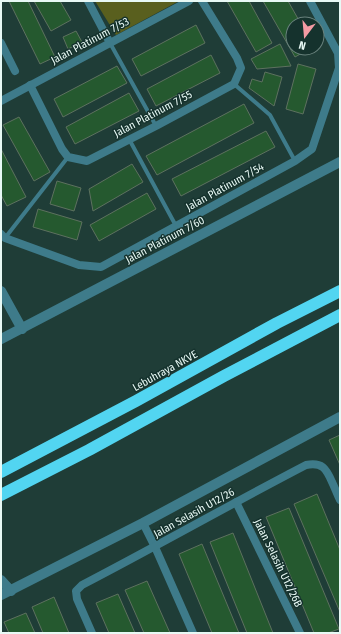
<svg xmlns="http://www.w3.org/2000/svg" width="341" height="634" font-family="'Fira Sans Condensed',sans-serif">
  <rect width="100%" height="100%" fill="#1f3d37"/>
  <path fill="#595f1e" d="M95,1H179L116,35Z"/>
  <g fill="#25592f" stroke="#5d715f">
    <path d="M9,1H28L55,57L40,64Z"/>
    <path d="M34,1H60L71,20L51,31Z"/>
    <path d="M227,1H249L272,43L256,52Z"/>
    <path d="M263,1H288L301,24H293V48H311L295,57Z"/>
    <path d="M196,25L205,43L141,76L132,59Z"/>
    <path d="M76,31L82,42L68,49L63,37Z"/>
    <path d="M280,44L291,66L257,69L251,59Z"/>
    <path d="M211,55L220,73L156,106L147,89Z"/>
    <path d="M298,64L316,69L303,114L286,109Z"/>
    <path d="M117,66L127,83L63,117L54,99Z"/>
    <path d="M265,72L282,77L274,106L249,88L252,79L262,82Z"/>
    <path d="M129,93L139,111L75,144L66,127Z"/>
    <path d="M244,104L254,123L157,175L146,156Z"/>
    <path d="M19,117L50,172L34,181L3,125Z"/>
    <path d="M266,131L275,147L181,196L172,179Z"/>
    <path d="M1,149L26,197L7,206L1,195Z"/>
    <path d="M132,164L143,182L93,211L89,189Z"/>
    <path d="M57,181L81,188L74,211L50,204Z"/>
    <path d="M147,193L156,209L99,241L90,225Z"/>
    <path d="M38,209L82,222L77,240L33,227Z"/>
    <path d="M340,435V465L329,440Z"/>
    <path d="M317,494L340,550V612L294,504Z"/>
    <path d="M289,508L339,629L328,633H314L266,517Z"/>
    <path d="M233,533L273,633H247L210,542Z"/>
    <path d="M202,544L239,633H212L179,554Z"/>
    <path d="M147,581L170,633H144L125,590Z"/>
    <path d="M118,594L135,633H109L96,603Z"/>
    <path d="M54,597L69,633H43L32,607Z"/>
    <path d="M26,613L35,633H9L4,622Z"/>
  </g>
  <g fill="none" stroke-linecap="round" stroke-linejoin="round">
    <g stroke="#3e7b8a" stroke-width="4">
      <path d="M110,43L156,126"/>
      <path d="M234,84L270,115L295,161"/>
      <path d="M129,139L176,226"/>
      <path d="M5,238L68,157"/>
    </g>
    <g stroke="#3e7b8a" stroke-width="8">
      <path d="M88,1L110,43"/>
      <path d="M1,43L15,71"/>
      <path d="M30,85L62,149L68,157L87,161L156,126L234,84L241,68L237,58L202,1"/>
      <path d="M1,101L189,1"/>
      <path d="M1,234L5,238L79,265L101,267L295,161L312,149L339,68L338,53L310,1"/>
      <path d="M236,502L300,633"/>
      <path d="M143,523L155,547L193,633"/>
      <path d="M92,633L77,599L76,591L82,585C157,546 231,504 306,465C322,462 326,468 332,482C335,488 337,494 340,500"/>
    </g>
    <g stroke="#3e7b8a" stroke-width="10">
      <path d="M1,291L22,329"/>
      <path d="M1,339L340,162"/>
      <path d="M1,580L11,591"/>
      <path d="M1,595L143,523L340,417"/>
    </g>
    <g stroke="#52d5f1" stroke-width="12">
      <path d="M1,472L136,401L277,323L340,291"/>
      <path d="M1,495L89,450L224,376L340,315"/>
    </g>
  </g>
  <g text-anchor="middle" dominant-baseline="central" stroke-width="3" stroke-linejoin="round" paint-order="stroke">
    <g font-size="11" fill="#e8f9f5" stroke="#15322d">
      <text transform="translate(90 41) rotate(-28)">Jalan Platinum 7/53</text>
      <text transform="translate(153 114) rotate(-28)">Jalan Platinum 7/55</text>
      <text transform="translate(225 187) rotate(-29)">Jalan Platinum 7/54</text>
      <text transform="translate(165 240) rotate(-28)">Jalan Platinum 7/60</text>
      <text transform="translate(165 371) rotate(-29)">Lebuhraya NKVE</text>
      <text transform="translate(194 513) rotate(-29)">Jalan Selasih U12/26</text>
      <text transform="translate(278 563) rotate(64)">Jalan Selasih U12/26B</text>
    </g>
  </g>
  <rect width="341" height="634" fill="none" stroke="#e8f9f5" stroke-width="4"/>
  <g transform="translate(305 36) rotate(196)"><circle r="19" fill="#15322d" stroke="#69827d"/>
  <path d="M0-3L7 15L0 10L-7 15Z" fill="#f49aa3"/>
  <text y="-6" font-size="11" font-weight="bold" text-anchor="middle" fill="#e8f9f5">N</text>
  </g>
</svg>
